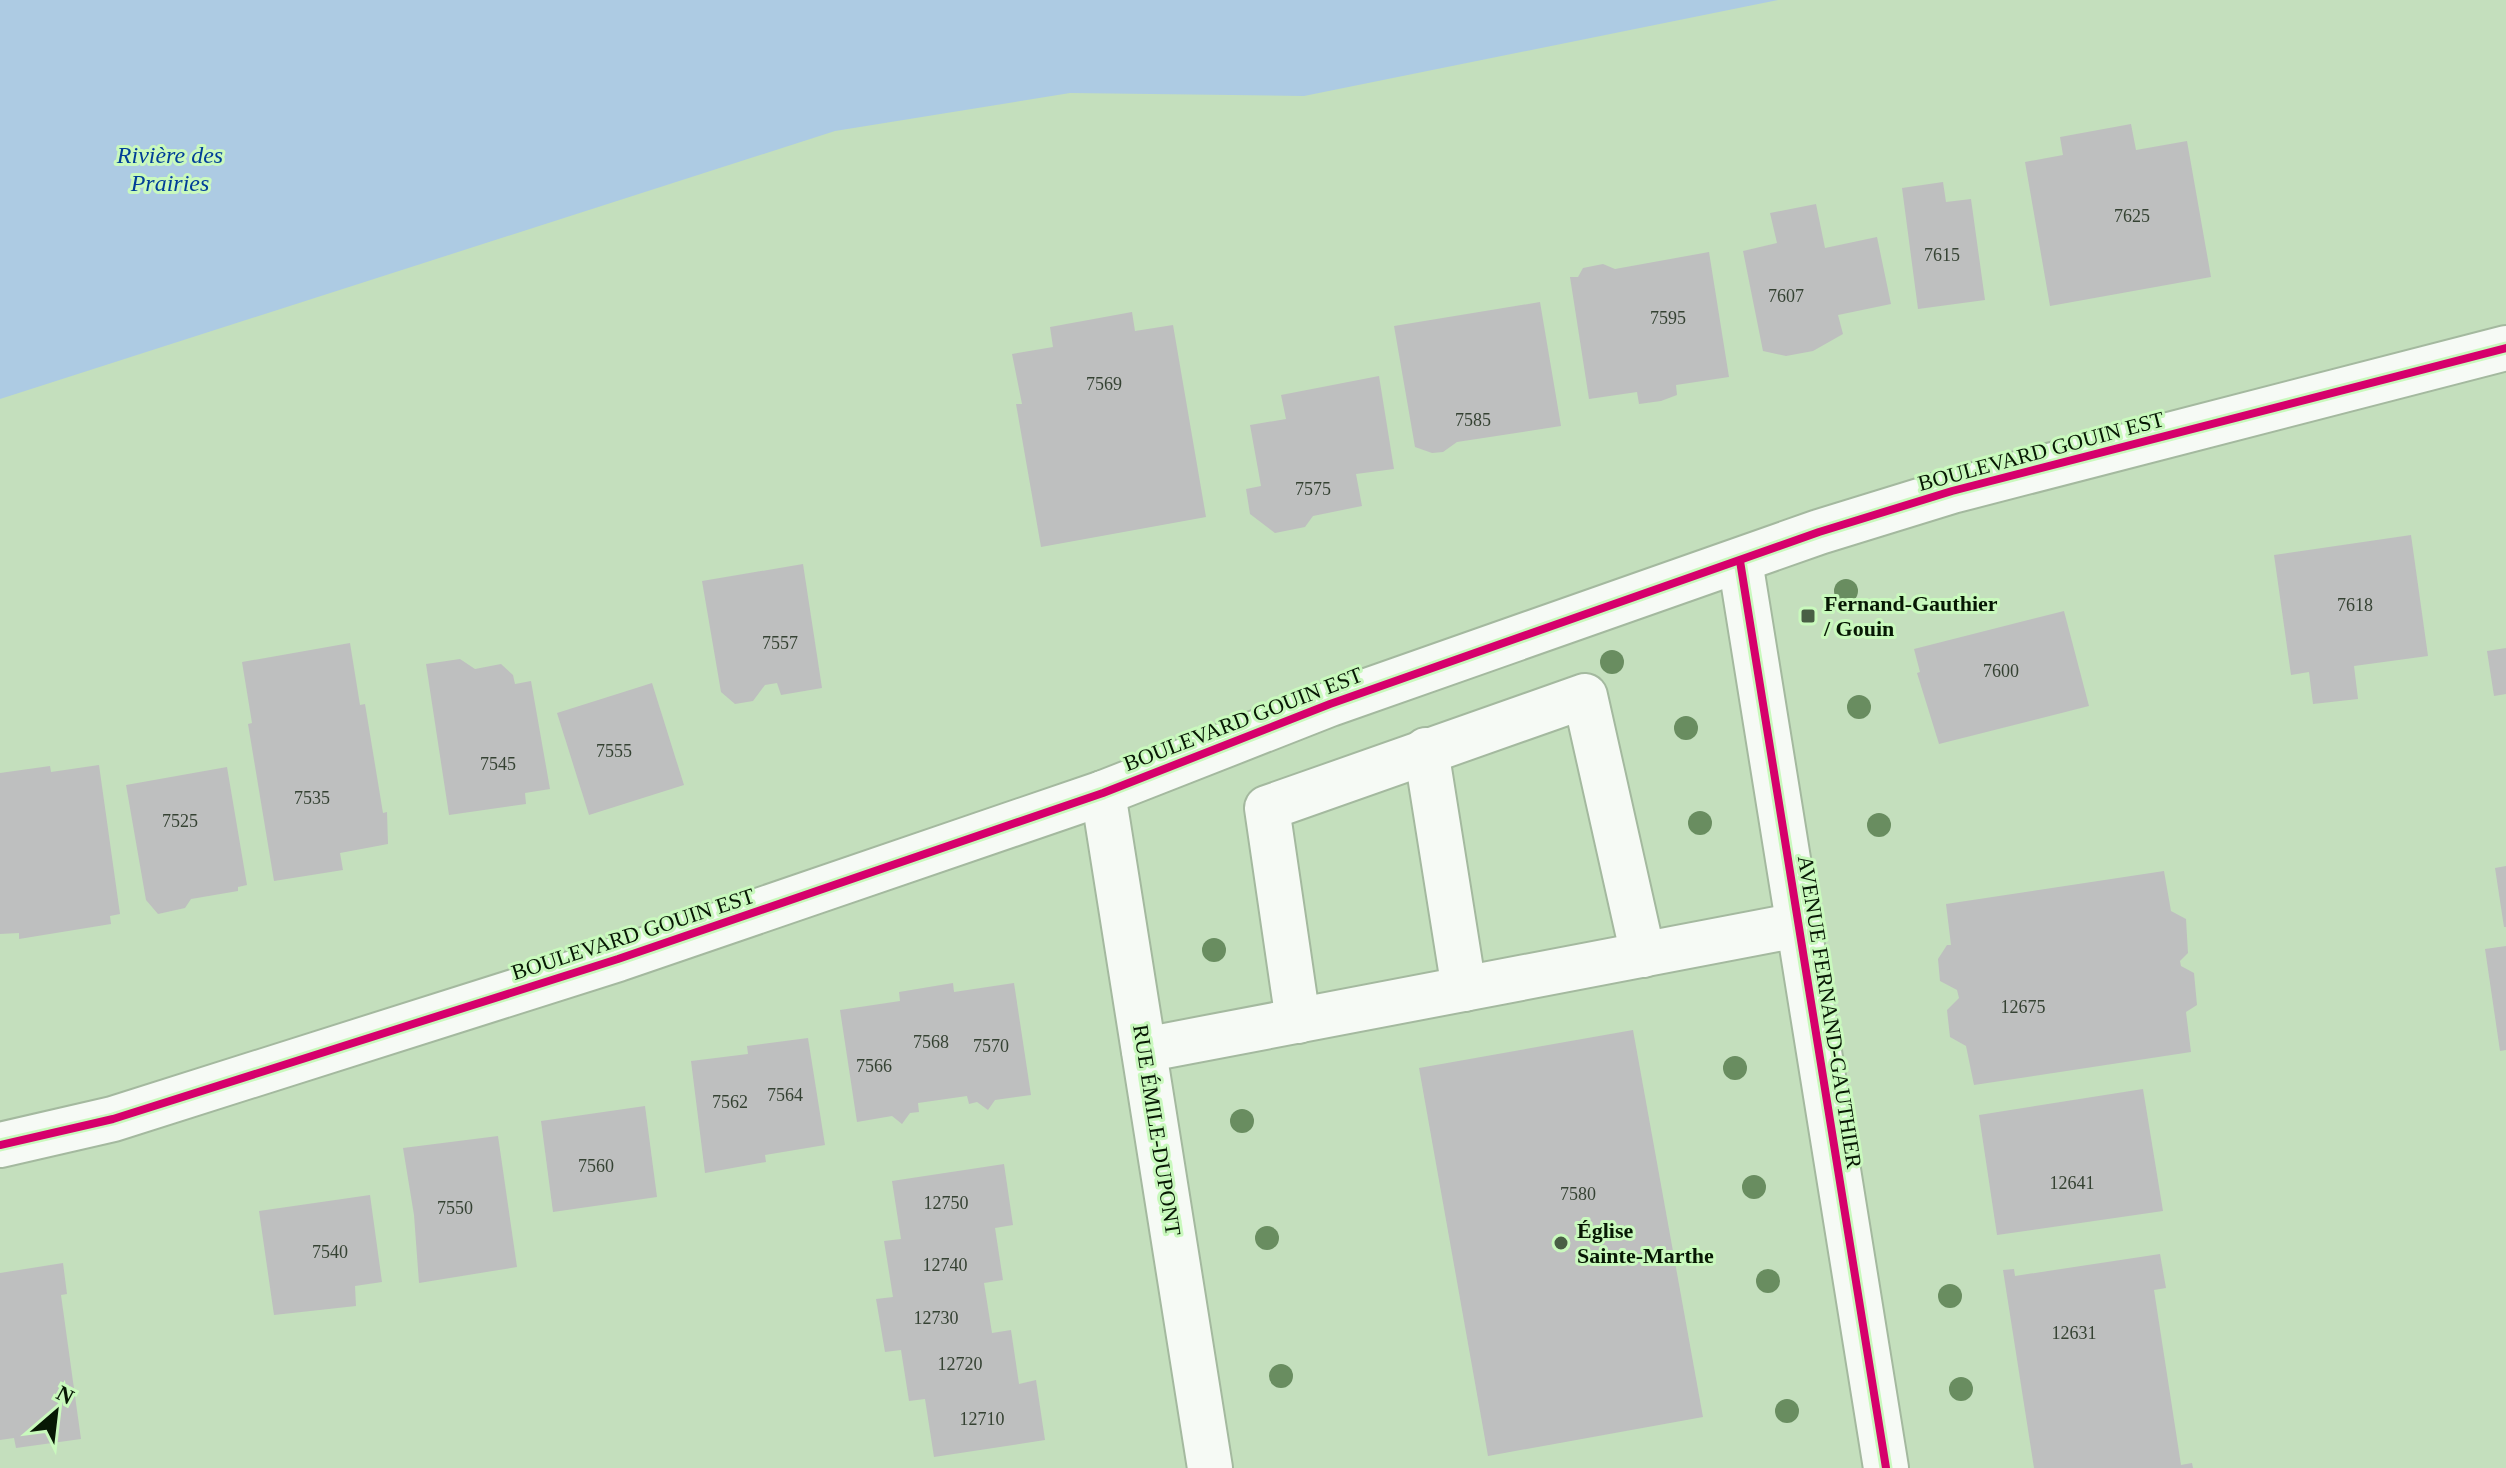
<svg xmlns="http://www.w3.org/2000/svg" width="2506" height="1468" font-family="Georgia,serif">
  <rect width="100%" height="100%" fill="#c4dfbd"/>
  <path fill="#adcbe3" d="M0,0H1778L1304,96L1070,93L835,131L0,399Z"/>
  <g fill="#bebfbf">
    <path d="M2131,124L2136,150L2187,141L2211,277L2050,306L2025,162L2063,155L2060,137Z"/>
    <path d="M1943,182L1946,202L1971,199L1985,300L1918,309L1902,188Z"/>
    <path d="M1816,204L1825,248L1877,237L1891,304L1838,315L1843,334L1813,351L1786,356L1763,351L1743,251L1777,243L1770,213Z"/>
    <path d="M1709,252L1729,377L1676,385L1677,395L1661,401L1639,404L1637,392L1589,399L1570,277H1578L1583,268L1603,264L1615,269Z"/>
    <path d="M1540,302L1561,426L1457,442L1443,452L1432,453L1415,447L1394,326Z"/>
    <path d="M1132,312L1135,331L1173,325L1206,517L1041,547L1016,404H1022L1012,354L1053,347L1050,327Z"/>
    <path d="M1379,376L1394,469L1356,474L1362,506L1313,516L1305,527L1275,533L1250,514L1246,489L1261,486L1250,425L1286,419L1281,395Z"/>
    <path d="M2411,535L2428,656L2354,666L2358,699L2313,704L2309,672L2291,675L2274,555Z"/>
    <path d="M803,564L822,688L781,695L777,683L765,685L753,701L735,704L721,692L702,581Z"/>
    <path d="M2064,611L2089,706L1939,744L1917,673L1920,672L1914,649Z"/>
    <path d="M350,643L360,705L365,704L383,813L387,812L388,844L340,853L343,870L274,881L248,724L252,723L242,662Z"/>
    <path d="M2506,648V694L2494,696L2487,651Z"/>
    <path d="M460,659L475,669L501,664L513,675L515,684L531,681L550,789L525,793L526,804L449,815L426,664Z"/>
    <path d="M652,683L684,785L589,815L557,713Z"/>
    <path d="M99,765L120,914L110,916L111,924L19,939V933L0,934V773L50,766L51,772Z"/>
    <path d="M227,767L247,885L238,887V891L191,899L185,908L158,914L146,900L126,785Z"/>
    <path d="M2506,866V927H2504L2495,868Z"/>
    <path d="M2164,871L2171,911L2186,919L2188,953L2180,961L2181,966L2194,973L2197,1005L2186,1012L2191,1052L1974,1085L1966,1046L1950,1037L1947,1010L1959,998L1957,990L1940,981L1938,959L1947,945H1951L1946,904Z"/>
    <path d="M2506,946V1050L2500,1051L2485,949Z"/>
    <path d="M953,983L954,992L1014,983L1031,1095L995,1100L988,1110L977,1102L969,1104L967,1096L918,1103L919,1112L910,1113L902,1124L892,1116L857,1122L840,1010L900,1001L899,992Z"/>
    <path d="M1633,1030L1703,1417L1488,1456L1419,1068Z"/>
    <path d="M808,1038L825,1145L765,1155L766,1162L705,1173L691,1061L748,1054L747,1046Z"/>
    <path d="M2143,1089L2163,1211L1997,1235L1979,1115Z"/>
    <path d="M645,1106L657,1197L553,1212L541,1121Z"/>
    <path d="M498,1136L517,1267L419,1283L414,1215L403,1148Z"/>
    <path d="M1004,1164L1013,1225L995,1228L1003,1280L984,1283L992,1333L1011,1330L1019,1384L1036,1380L1045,1440L934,1457L925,1399L909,1401L901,1350L885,1352L876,1299L893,1297L884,1241L901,1239L892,1181Z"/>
    <path d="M370,1195L382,1282L355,1286L356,1306L274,1315L259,1211Z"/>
    <path d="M2160,1254L2166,1288L2154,1290L2181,1465L2192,1463L2193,1468H2034L2003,1270L2014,1269L2015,1276Z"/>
    <path d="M63,1263L67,1294L61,1295L81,1439L16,1448L14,1438L0,1440V1273Z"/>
  </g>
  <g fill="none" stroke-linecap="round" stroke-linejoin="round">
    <defs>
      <g id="minor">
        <path d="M1740,561L1886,1468"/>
        <path d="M1426,750L1464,989"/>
        <path d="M1103,793L1210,1468"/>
        <path d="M1298,1021L1267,808L1585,696L1643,955"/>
        <path d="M1144,1050L1798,925"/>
        <path d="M0,1145L113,1119L618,959L1103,793L1330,704L1819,532L1952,491L2506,348"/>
      </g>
    </defs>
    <use href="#minor" stroke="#a4b99f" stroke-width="48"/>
    <use href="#minor" stroke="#f6faf5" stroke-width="44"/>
    <defs>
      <g id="cycleway">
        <path d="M1740,561L1886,1468"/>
        <path d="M0,1145L113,1119L618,959L1103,793L1330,704L1819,532L1952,491L2506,348"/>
      </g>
    </defs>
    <use href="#cycleway" stroke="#c9f9bd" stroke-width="13"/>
    <use href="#cycleway" stroke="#d6006c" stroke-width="8"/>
  </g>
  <g fill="#698d60">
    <circle cx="1846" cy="591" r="12"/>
    <circle cx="1612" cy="662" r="12"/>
    <circle cx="1859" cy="707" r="12"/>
    <circle cx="1686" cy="728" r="12"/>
    <circle cx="1700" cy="823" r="12"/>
    <circle cx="1879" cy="825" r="12"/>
    <circle cx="1214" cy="950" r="12"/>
    <circle cx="1735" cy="1068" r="12"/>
    <circle cx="1242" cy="1121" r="12"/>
    <circle cx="1754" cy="1187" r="12"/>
    <circle cx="1267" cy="1238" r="12"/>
    <circle cx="1768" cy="1281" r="12"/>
    <circle cx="1950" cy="1296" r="12"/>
    <circle cx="1281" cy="1376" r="12"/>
    <circle cx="1961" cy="1389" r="12"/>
    <circle cx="1787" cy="1411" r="12"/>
  </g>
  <g fill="#495e45" stroke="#c9f9bd" stroke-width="3">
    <rect x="1800" y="608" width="16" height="16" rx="4"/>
    <circle cx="1561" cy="1243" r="8"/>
  </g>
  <g text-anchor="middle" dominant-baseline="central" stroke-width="6" stroke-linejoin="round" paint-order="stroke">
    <g font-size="18" fill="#354233">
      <text x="2132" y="216">7625</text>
      <text x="1942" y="255">7615</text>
      <text x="1786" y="296">7607</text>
      <text x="1668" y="318">7595</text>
      <text x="1104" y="384">7569</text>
      <text x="1473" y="420">7585</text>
      <text x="1313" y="489">7575</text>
      <text x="2355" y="605">7618</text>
      <text x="780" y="643">7557</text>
      <text x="2001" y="671">7600</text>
      <text x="614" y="751">7555</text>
      <text x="498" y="764">7545</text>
      <text x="312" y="798">7535</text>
      <text x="180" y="821">7525</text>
      <text x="2023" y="1007">12675</text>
      <text x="931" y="1042">7568</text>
      <text x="991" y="1046">7570</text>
      <text x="874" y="1066">7566</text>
      <text x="785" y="1095">7564</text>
      <text x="730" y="1102">7562</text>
      <text x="596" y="1166">7560</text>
      <text x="2072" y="1183">12641</text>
      <text x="1578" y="1194">7580</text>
      <text x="946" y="1203">12750</text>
      <text x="455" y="1208">7550</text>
      <text x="330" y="1252">7540</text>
      <text x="945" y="1265">12740</text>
      <text x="936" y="1318">12730</text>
      <text x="2074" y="1333">12631</text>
      <text x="960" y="1364">12720</text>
      <text x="982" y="1419">12710</text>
    </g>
    <g font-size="22" fill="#071804" stroke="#c9f9bd">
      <text transform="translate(2041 451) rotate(-15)">BOULEVARD GOUIN EST</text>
      <text transform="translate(1243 719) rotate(-21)">BOULEVARD GOUIN EST</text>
      <text transform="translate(633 934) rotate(-18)">BOULEVARD GOUIN EST</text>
      <text transform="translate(1830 1012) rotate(81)">AVENUE FERNAND-GAUTHIER</text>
      <text transform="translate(1157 1130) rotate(81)">RUE ÉMILE-DUPONT</text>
    </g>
    <g font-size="22" font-weight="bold" fill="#071804" stroke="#c9f9bd" text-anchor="start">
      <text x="1824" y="603">Fernand-Gauthier<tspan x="1824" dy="25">/ Gouin</tspan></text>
      <text x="1577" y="1230">Église<tspan x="1577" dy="25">Sainte-Marthe</tspan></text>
    </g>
    <g font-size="24" font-style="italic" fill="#003e98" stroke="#c9f9bd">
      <text x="170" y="155">Rivière des<tspan x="170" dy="28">Prairies</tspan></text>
    </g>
  </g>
  <g transform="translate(56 1412) rotate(28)" stroke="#c9f9bd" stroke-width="6" paint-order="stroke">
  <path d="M0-6L14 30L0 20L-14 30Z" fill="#071804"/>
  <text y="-12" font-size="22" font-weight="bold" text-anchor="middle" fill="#071804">N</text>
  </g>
</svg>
